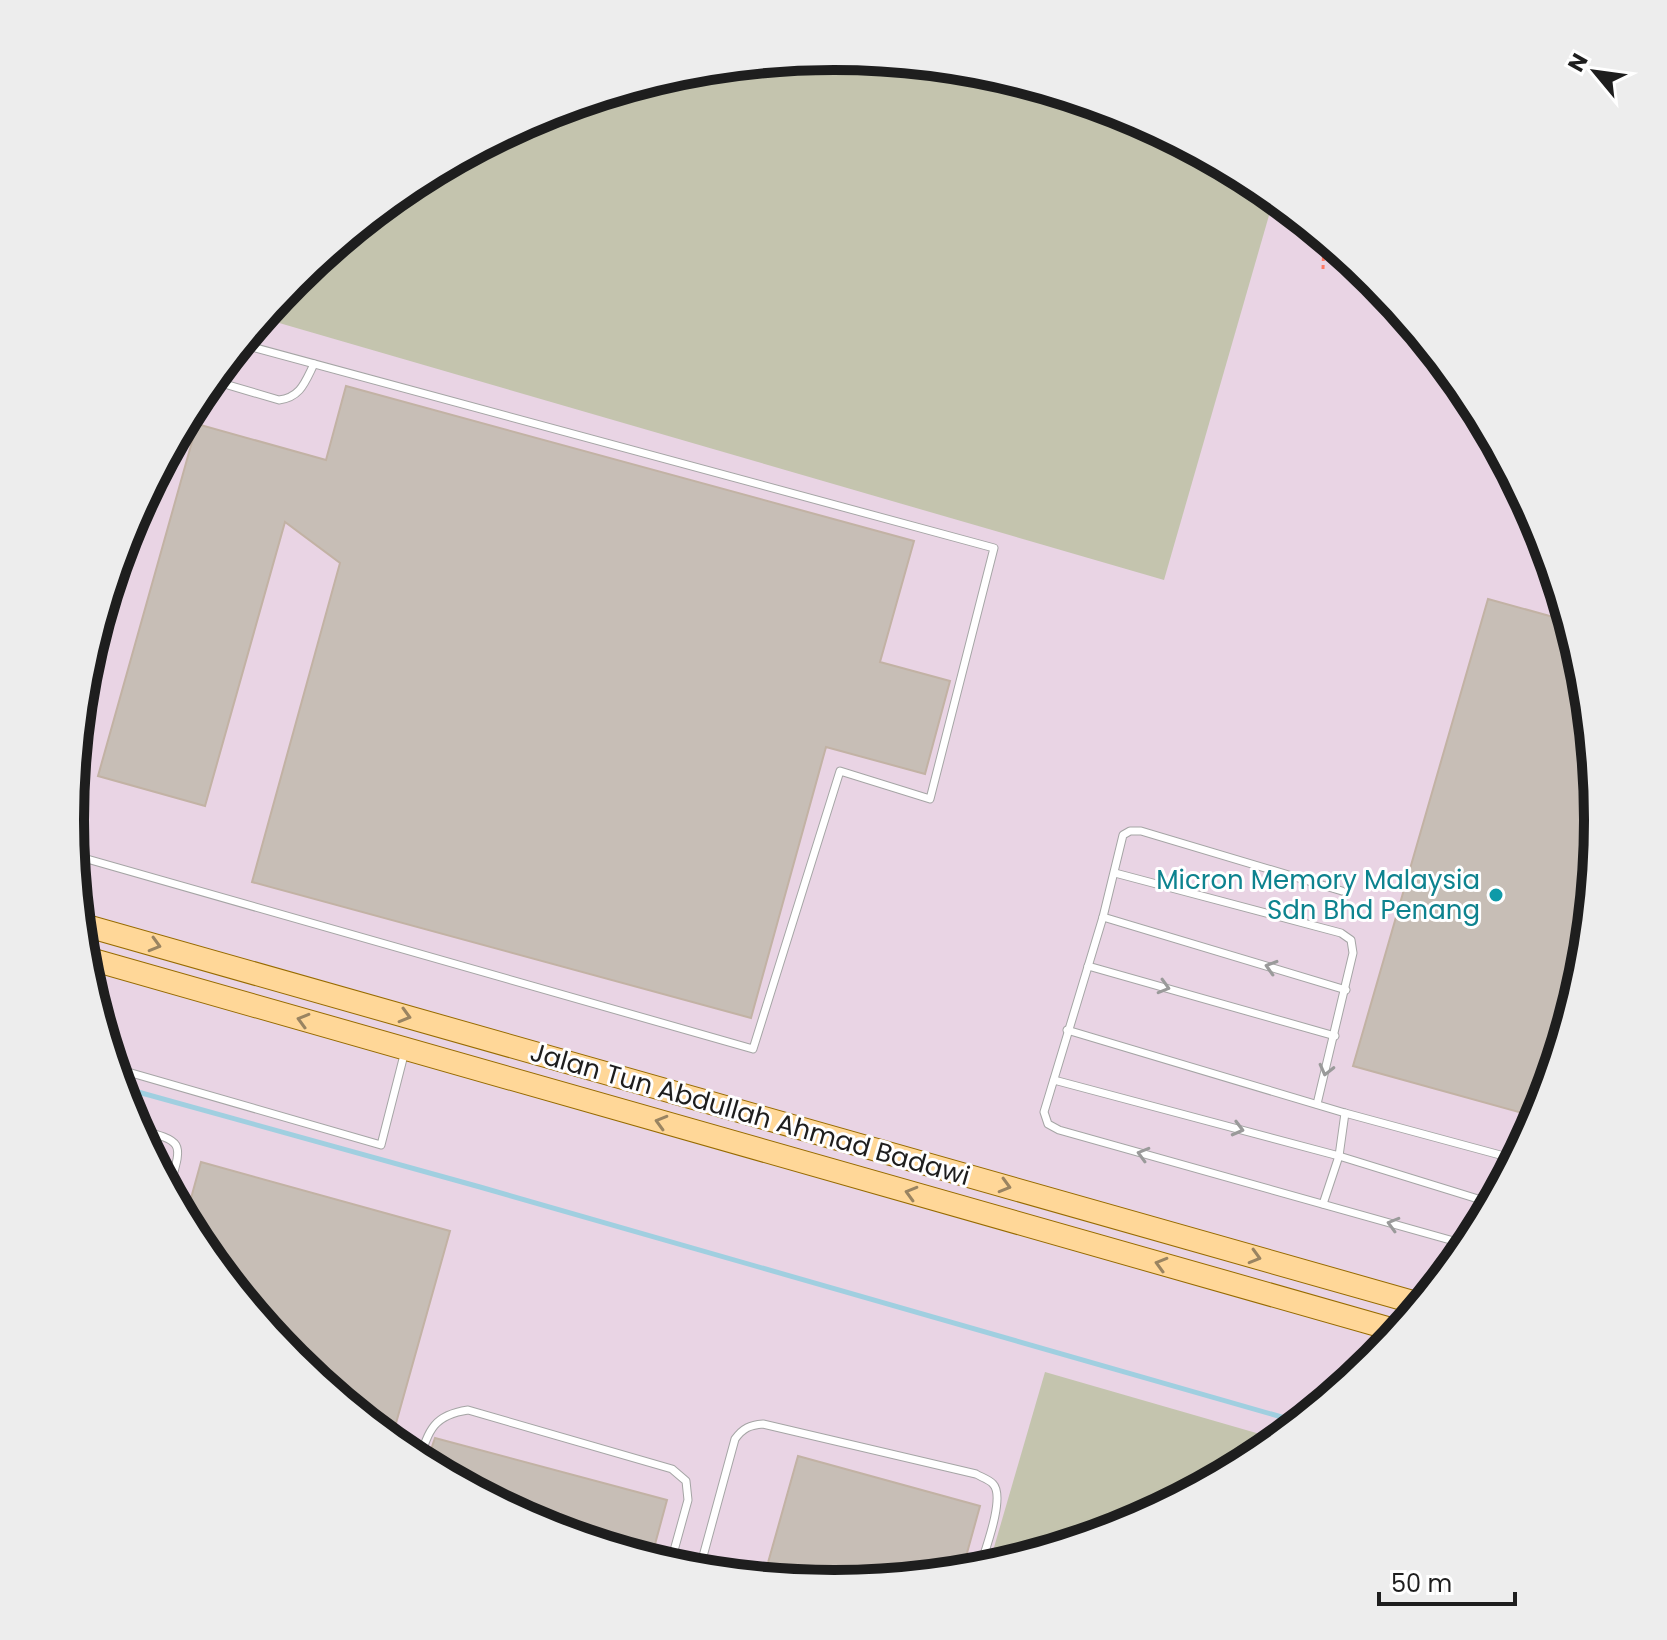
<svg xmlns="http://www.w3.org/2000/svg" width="1667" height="1640" font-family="Poppins,sans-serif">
  <rect width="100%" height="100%" fill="#efece3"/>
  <circle fill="#e9d4e4" cx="833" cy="820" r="761"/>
  <g fill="#c4c4ae">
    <path d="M834,56L983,71L1126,114L1258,185L1274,198L1164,580L262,318L294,279L409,185L542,114L685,71Z"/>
    <path d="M1045,1372L1277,1439L1258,1455L1125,1526L988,1568Z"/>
  </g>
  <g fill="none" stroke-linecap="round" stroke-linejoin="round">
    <path stroke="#a0cfe0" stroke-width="5" d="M120,1087L480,1187L1299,1422"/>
  </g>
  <g fill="#c7beb6" stroke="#c2b2a4" stroke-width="2">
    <path d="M346,386L914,541L880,662L950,681L925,774L826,747L751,1018L252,882L340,563L285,522L205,806L98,776L197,424L326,460Z"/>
    <path d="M1488,599L1568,621L1583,671L1598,820L1583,970L1537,1117L1353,1066Z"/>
    <path d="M201,1162L450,1231L391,1441L293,1360L198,1244L185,1220Z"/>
    <path d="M435,1438L667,1500L651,1559L541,1526L426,1464Z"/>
    <path d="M798,1456L980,1506L962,1571L833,1584L764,1577Z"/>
  </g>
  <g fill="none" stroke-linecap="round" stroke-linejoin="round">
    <defs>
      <g id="lane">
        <path d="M211,380L279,400C301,397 305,382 314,364"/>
        <path d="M73,855L753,1049L840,771L930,799L994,548L241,344"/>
        <path d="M1115,873L1341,933L1351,940L1353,953L1317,1104"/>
        <path d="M1342,891L1141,831H1130L1123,835L1103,917L1044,1112L1048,1124L1059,1130L1468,1245"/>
        <path d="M1103,917L1346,990"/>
        <path d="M1088,966L1335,1036"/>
        <path d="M1067,1030L1345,1113L1515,1159"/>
        <path d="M114,1068L381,1145L405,1051"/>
        <path d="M1054,1080L1339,1156L1491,1203"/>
        <path d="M137,1129C185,1142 183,1141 169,1189"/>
        <path d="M1323,1204L1339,1156L1345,1113"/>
        <path d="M419,1461C429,1429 434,1415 468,1410L672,1469L686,1481L688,1500L670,1565"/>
        <path d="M699,1571L735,1439C743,1428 750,1425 763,1424L976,1474C981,1477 990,1480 993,1484C1006,1497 984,1553 979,1570"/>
      </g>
      <g id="primary">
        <path d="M80,924L1420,1304"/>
        <path d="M83,957L1398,1331"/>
      </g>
    </defs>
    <use href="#lane" stroke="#a5a5a5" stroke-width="9"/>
    <use href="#primary" stroke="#976b00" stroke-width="24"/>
    <path stroke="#ff7a64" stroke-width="3" stroke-dasharray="4 4" stroke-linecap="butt" d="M1323,269L1324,239"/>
    <use href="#lane" stroke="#fff" stroke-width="7"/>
    <use href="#primary" stroke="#ffd798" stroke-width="22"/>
  </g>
  <defs><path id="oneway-chevron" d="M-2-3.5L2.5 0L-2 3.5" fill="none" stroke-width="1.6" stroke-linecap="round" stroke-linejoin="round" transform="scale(2)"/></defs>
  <g stroke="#9a8461">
    <use href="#oneway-chevron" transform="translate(155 945) rotate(16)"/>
    <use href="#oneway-chevron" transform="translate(405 1016) rotate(16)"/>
    <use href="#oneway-chevron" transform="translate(303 1020) rotate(-164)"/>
    <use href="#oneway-chevron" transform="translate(661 1122) rotate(-164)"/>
    <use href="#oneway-chevron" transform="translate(1005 1186) rotate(16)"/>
    <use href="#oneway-chevron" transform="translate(911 1193) rotate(-164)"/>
    <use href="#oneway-chevron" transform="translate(1255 1257) rotate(16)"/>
    <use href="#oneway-chevron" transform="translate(1161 1264) rotate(-164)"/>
  </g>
  <g stroke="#9a9a9a">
    <use href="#oneway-chevron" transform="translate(1271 967) rotate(-163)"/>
    <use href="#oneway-chevron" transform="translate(1164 987) rotate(16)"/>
    <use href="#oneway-chevron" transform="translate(1326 1070) rotate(104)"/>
    <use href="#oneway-chevron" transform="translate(1238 1129) rotate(15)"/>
    <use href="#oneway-chevron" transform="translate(1143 1154) rotate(-164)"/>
    <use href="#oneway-chevron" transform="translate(1393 1224) rotate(-164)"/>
  </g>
  <circle fill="#0f9aa8" stroke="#fff" stroke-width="3" cx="1496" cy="895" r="8"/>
  <g text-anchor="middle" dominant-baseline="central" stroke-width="6" stroke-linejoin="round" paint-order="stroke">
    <g font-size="26" fill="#0d838f" stroke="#fff" text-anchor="end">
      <text x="1480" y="880">Micron Memory Malaysia<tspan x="1480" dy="30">Sdn Bhd Penang</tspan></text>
    </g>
    <g font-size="26" fill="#1e1e1e" stroke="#fff">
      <text transform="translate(750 1114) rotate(16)">Jalan Tun Abdullah Ahmad Badawi</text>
    </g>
  </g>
  <path d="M0 0H1667V1640H0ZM84 820a750 750 0 1 1 1500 0a750 750 0 1 1-1500 0Z" fill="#ededed" fill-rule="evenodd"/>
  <path fill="none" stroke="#1e1e1e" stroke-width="10" d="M84 820a750 750 0 1 1 1500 0a750 750 0 1 1-1500 0Z"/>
  <g transform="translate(1595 72) rotate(299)" stroke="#ffffff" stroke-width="6" paint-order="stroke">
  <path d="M0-6L14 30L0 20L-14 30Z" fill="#1e1e1e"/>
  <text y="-12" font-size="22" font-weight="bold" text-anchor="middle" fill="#1e1e1e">N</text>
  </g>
  <path d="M1379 1592v12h136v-12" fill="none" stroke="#1e1e1e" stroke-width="4"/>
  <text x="1391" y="1592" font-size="24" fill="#1e1e1e" stroke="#ffffff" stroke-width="6" paint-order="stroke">50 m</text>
</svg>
